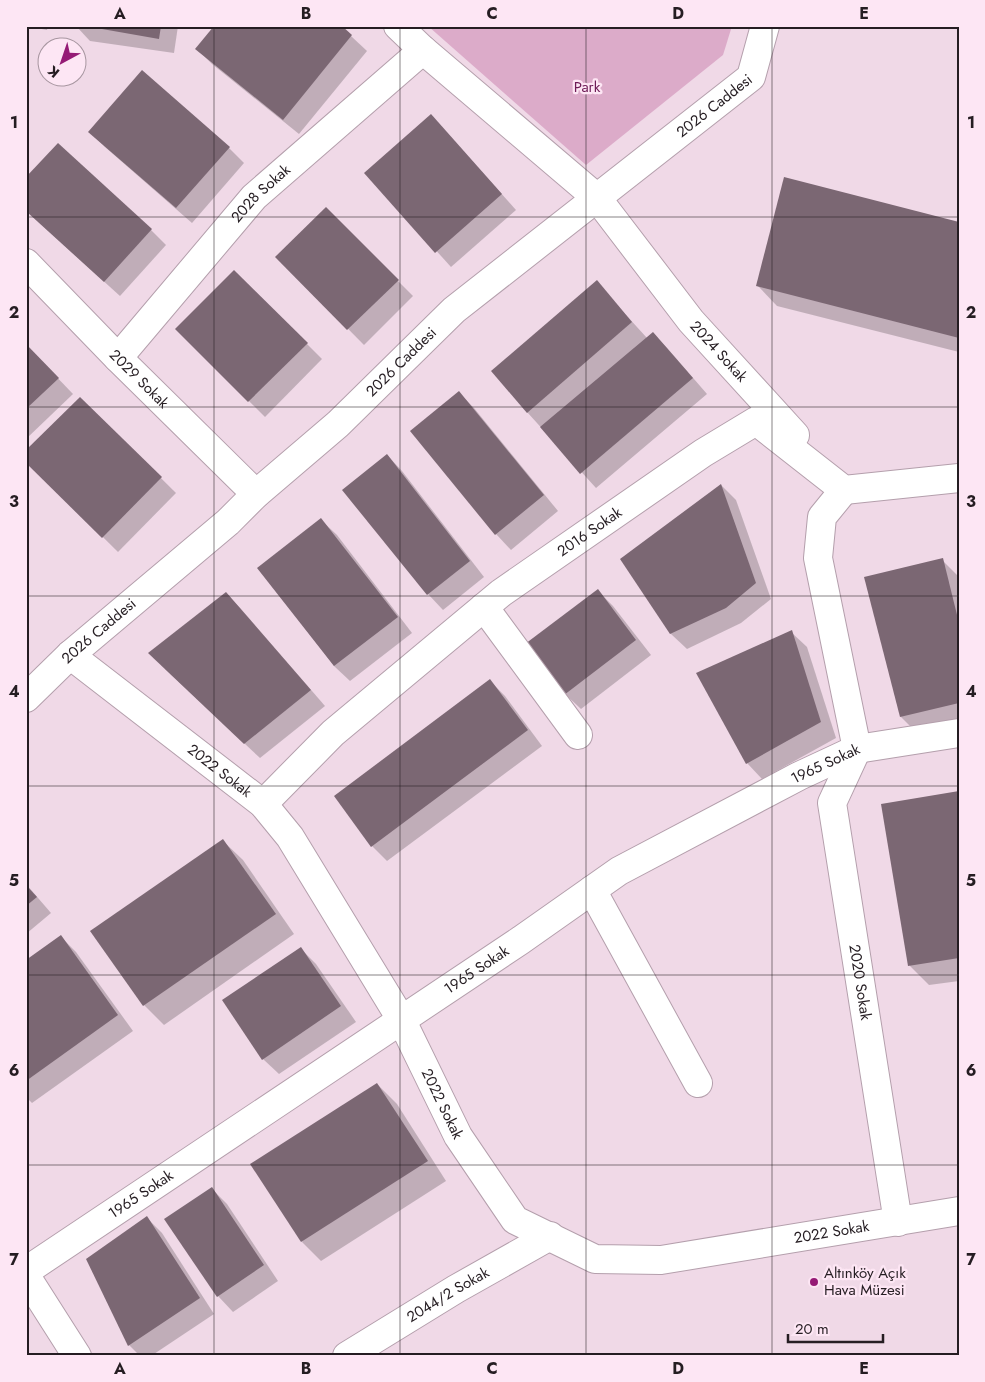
<svg xmlns="http://www.w3.org/2000/svg" width="985" height="1382" font-family="Jost,sans-serif">
  <rect width="100%" height="100%" fill="#f0d9e7"/>
  <path fill="#dcabc9" d="M428,26H732L723,55L586,165Z"/>
  <g fill="#0003">
    <path d="M26,26H48L47,30Z"/>
    <path d="M76,26H178L174,53L90,41Z"/>
    <path d="M351,36L367,51L299,134L212,64L197,49Z"/>
    <path d="M431,115L516,210L451,267L366,173Z"/>
    <path d="M90,132L229,148L244,163L192,223L105,147Z"/>
    <path d="M326,209L413,296L364,345L277,257Z"/>
    <path d="M26,211L151,230L166,245L120,296Z"/>
    <path d="M959,223V352L777,306L758,286Z"/>
    <path d="M234,271L322,359L265,417L176,329Z"/>
    <path d="M596,282L647,338L653,333L668,349L707,394L596,488L527,412Z"/>
    <path d="M26,345L73,394L26,439Z"/>
    <path d="M459,393L474,408L558,511L511,550L496,534Z"/>
    <path d="M80,398L176,493L118,552L26,461Z"/>
    <path d="M387,455L402,471L484,577L443,610L428,594Z"/>
    <path d="M721,485L736,500L771,599L741,623L687,649L671,634L622,559Z"/>
    <path d="M321,520L337,535L412,633L350,681L334,666L259,568Z"/>
    <path d="M942,560L957,575L959,580V721L916,732L901,717Z"/>
    <path d="M598,591L613,606L651,655L581,709L565,694L527,645Z"/>
    <path d="M226,593L241,609L325,706L260,758L165,669Z"/>
    <path d="M791,632L807,647L836,738L762,779L747,763Z"/>
    <path d="M490,681L505,696L542,746L387,861L372,846L335,796Z"/>
    <path d="M959,792V981L929,985L910,966L882,805Z"/>
    <path d="M223,841L243,860L294,934L164,1025L144,1005Z"/>
    <path d="M26,884L51,913L26,934Z"/>
    <path d="M61,937L76,952L133,1031L32,1103L26,1097V962Z"/>
    <path d="M301,949L316,964L356,1022L279,1074L263,1059L224,1001Z"/>
    <path d="M377,1084L397,1104L446,1181L321,1261L302,1242Z"/>
    <path d="M212,1189L227,1204L278,1281L233,1312L218,1296Z"/>
    <path d="M147,1218L162,1233L214,1314L151,1356H140L129,1345Z"/>
  </g>
  <g fill="#7b6773">
    <path d="M85,26H161L159,39Z"/>
    <path d="M214,26H342L352,35L283,120L195,49Z"/>
    <path d="M142,70L230,147L176,208L88,132Z"/>
    <path d="M431,114L502,194L435,253L364,173Z"/>
    <path d="M58,143L152,229L104,282L26,211V177Z"/>
    <path d="M784,177L959,222V338L756,286Z"/>
    <path d="M326,207L399,280L347,330L275,257Z"/>
    <path d="M234,270L308,343L248,402L175,329Z"/>
    <path d="M597,280L632,322L527,413L491,371Z"/>
    <path d="M653,332L693,378L580,474L540,427Z"/>
    <path d="M26,344L59,378L26,409Z"/>
    <path d="M459,391L544,495L495,535L410,431Z"/>
    <path d="M80,397L162,477L102,538L26,463V450Z"/>
    <path d="M387,454L470,561L427,595L342,490Z"/>
    <path d="M721,484L756,583L726,608L670,634L620,559Z"/>
    <path d="M321,518L398,617L334,666L257,568Z"/>
    <path d="M943,558L959,623V703L900,717L864,577Z"/>
    <path d="M598,589L636,640L564,695L525,644Z"/>
    <path d="M226,592L311,690L244,744L148,653Z"/>
    <path d="M792,630L821,722L746,764L696,673Z"/>
    <path d="M490,679L528,730L371,847L334,796Z"/>
    <path d="M959,791V958L908,966L881,804Z"/>
    <path d="M223,839L276,914L143,1006L90,931Z"/>
    <path d="M26,885L37,897L26,906Z"/>
    <path d="M61,935L118,1015L26,1081V960Z"/>
    <path d="M301,947L341,1006L262,1060L222,1000Z"/>
    <path d="M377,1083L428,1161L301,1242L250,1164Z"/>
    <path d="M212,1187L264,1265L217,1297L164,1219Z"/>
    <path d="M147,1216L200,1298L128,1346L86,1259Z"/>
  </g>
  <g fill="none" stroke-linecap="round" stroke-linejoin="round">
    <defs>
      <g id="minor">
        <path id="s1" d="M398,26L423,50L597,198L691,321L795,435"/>
        <path id="s2" d="M26,263L118,358L256,494"/>
        <path id="s3" d="M118,358L254,197L423,50"/>
        <path id="s4" d="M844,490L822,517L818,558L857,749L832,803L898,1222"/>
        <path d="M484,607L578,735"/>
        <path id="s5" d="M70,655L263,804L290,837L401,1019L458,1136L515,1220L595,1259L661,1260L959,1211"/>
        <path id="s6" d="M26,698L70,655L228,522L256,494L338,424L454,310L751,77L765,26"/>
        <path id="s7" d="M263,804L333,733L501,593L703,453L756,421L844,490L959,478"/>
        <path d="M592,890L698,1083"/>
        <path id="s8" d="M26,1271L521,940L619,871L799,776L857,749L959,733"/>
        <path d="M26,1276L77,1356"/>
        <path id="s9" d="M347,1356L456,1289L550,1236"/>
      </g>
    </defs>
    <use href="#minor" stroke="#b49fac" stroke-width="30"/>
    <use href="#minor" stroke="#fff" stroke-width="28"/>
  </g>
  <path fill="none" stroke="#251d22" stroke-width="1" stroke-opacity="0.55" d="M214,26V1356M400,26V1356M586,26V1356M772,26V1356M26,217H959M26,407H959M26,596H959M26,786H959M26,975H959M26,1165H959"/>
  <circle fill="#951a75" stroke="#fde6f4" stroke-width="2" cx="814" cy="1282" r="5"/>
  <g text-anchor="middle" dominant-baseline="central" stroke-width="4.5" stroke-linejoin="round" paint-order="stroke">
    <g font-size="15" fill="#6e1c57" stroke="#fde6f4">
      <text x="587" y="87">Park</text>
    </g>
    <g font-size="15" fill="#251d22" stroke="#fde6f4">
      <text stroke="none"><textPath href="#s6" startOffset="909">2026 Caddesi</textPath></text>
      <text stroke="none"><textPath href="#s3" startOffset="218">2028 Sokak</textPath></text>
      <text stroke="none"><textPath href="#s1" startOffset="459">2024 Sokak</textPath></text>
      <text stroke="none"><textPath href="#s6" startOffset="504">2026 Caddesi</textPath></text>
      <text stroke="none"><textPath href="#s2" startOffset="162">2029 Sokak</textPath></text>
      <text stroke="none"><textPath href="#s7" startOffset="426">2016 Sokak</textPath></text>
      <text stroke="none"><textPath href="#s6" startOffset="99">2026 Caddesi</textPath></text>
      <text stroke="none"><textPath href="#s8" startOffset="948">1965 Sokak</textPath></text>
      <text stroke="none"><textPath href="#s5" startOffset="189">2022 Sokak</textPath></text>
      <text stroke="none"><textPath href="#s8" startOffset="542">1965 Sokak</textPath></text>
      <text stroke="none"><textPath href="#s4" startOffset="512">2020 Sokak</textPath></text>
      <text stroke="none"><textPath href="#s5" startOffset="594">2022 Sokak</textPath></text>
      <text stroke="none"><textPath href="#s8" startOffset="138">1965 Sokak</textPath></text>
      <text stroke="none"><textPath href="#s5" startOffset="1059">2022 Sokak</textPath></text>
      <text stroke="none"><textPath href="#s9" startOffset="118">2044/2 Sokak</textPath></text>
    </g>
    <g font-size="15" fill="#251d22" stroke="#fde6f4" text-anchor="start">
      <text x="824" y="1273">Altınköy Açık<tspan x="824" dy="17">Hava Müzesi</tspan></text>
    </g>
  </g>
  <rect width="985" height="1382" fill="none" stroke="#fde6f4" stroke-width="55"/>
  <g transform="translate(62 62) rotate(220)"><circle r="24" fill="#fde6f4" stroke="#a796a0"/>
  <path d="M0-4L9 19L0 12L-9 19Z" fill="#951a75"/>
  <text y="-8" font-size="14" font-weight="bold" text-anchor="middle" fill="#251d22">K</text>
  </g>
  <path d="M788 1334v8h95v-8" fill="none" stroke="#251d22" stroke-width="2.5"/>
  <text x="795" y="1334" font-size="15" fill="#251d22" stroke="#fde6f4" stroke-width="4" paint-order="stroke">20 m</text>
  <rect x="28" y="28" width="930" height="1326" fill="none" stroke="#251d22" stroke-width="2"/>
  <g font-size="16" text-anchor="middle" font-weight="bold" fill="#251d22">
    <text x="120" y="19">A</text>
    <text x="306" y="19">B</text>
    <text x="492" y="19">C</text>
    <text x="678" y="19">D</text>
    <text x="864" y="19">E</text>
    <text x="14" y="128">1</text>
    <text x="971" y="128">1</text>
    <text x="14" y="318">2</text>
    <text x="971" y="318">2</text>
    <text x="14" y="507">3</text>
    <text x="971" y="507">3</text>
    <text x="14" y="697">4</text>
    <text x="971" y="697">4</text>
    <text x="14" y="886">5</text>
    <text x="971" y="886">5</text>
    <text x="14" y="1076">6</text>
    <text x="971" y="1076">6</text>
    <text x="14" y="1265">7</text>
    <text x="971" y="1265">7</text>
    <text x="120" y="1374">A</text>
    <text x="306" y="1374">B</text>
    <text x="492" y="1374">C</text>
    <text x="678" y="1374">D</text>
    <text x="864" y="1374">E</text>
  </g>
</svg>
